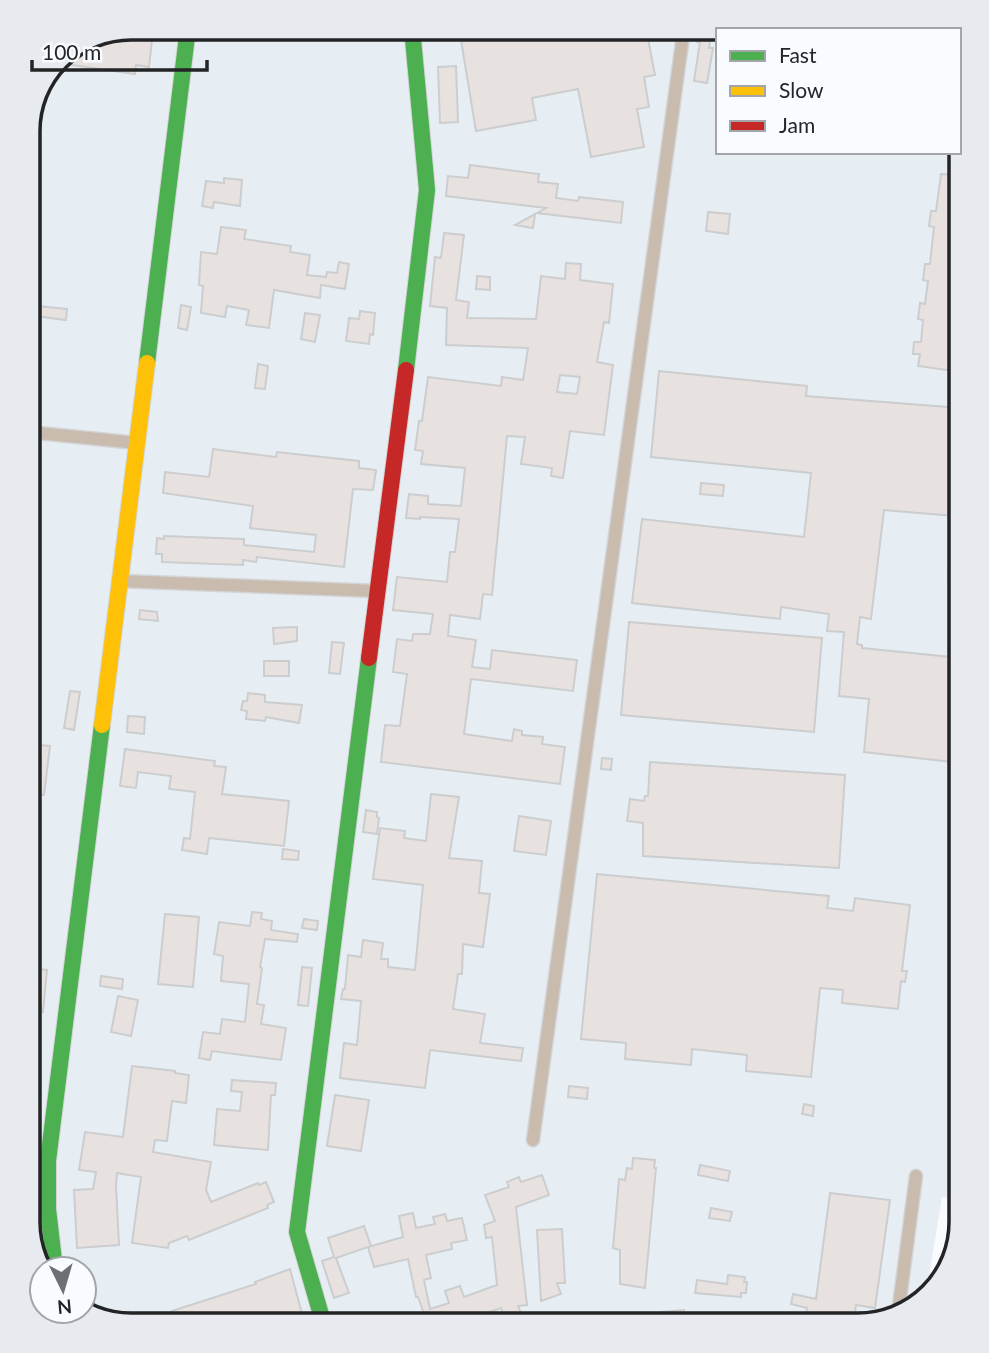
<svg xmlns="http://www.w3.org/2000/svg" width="989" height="1353" font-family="Lato,sans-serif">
  <rect width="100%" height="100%" fill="#f9fbfe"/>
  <path fill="#e7eef3" d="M131,28H864L869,30H718V152H959V125L961,1200L942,1197L926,1295L910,1311L858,1325H125L79,1311H84V1269H42V1274L28,1222V124L63,54Z"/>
  <g fill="#e7e2df" stroke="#cccdce" stroke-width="2" fill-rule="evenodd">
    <path d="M131,28H141L140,38L152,40L149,67L136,65L135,74L58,63L63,54L77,48V53L98,55L100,40Z"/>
    <path d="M459,28H646L655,75L644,77L649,107L637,109L644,147L591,157L578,89L532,98L536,120L476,131Z"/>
    <path d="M699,28L712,29L709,48H713L707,83L694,81L700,42H697Z"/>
    <path d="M456,66L458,122L440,123L438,67Z"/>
    <path d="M470,165L539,174L538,182L558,184L556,198L578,201L579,197L623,202L621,223L537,213L546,208L446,196L448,176L468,178Z"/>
    <path d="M941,174L957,175V181H961V372L918,366L920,354H913L914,342H921L923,320L918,319L920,303L925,304L928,281L923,280L925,264H930L934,227L929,226L931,211H936Z"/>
    <path d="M224,178L242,180L240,206L214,202L213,208L202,206L206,181L224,183Z"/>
    <path d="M708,212L730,214L728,234L706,231Z"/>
    <path d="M535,214L533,228L515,225Z"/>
    <path d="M221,227L246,230L244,239L291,246L290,252L310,255L307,275L326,277L327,272L337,273L339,262L349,264L345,289L321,285L320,298L274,290L269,328L246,325L249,310L227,306L225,317L201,313L203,286L199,285L201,252L217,254Z"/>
    <path d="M444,233L464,235L456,300L469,302L467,318L536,319L541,276L565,279L566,263L581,264L580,280L613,284L609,323L604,322L597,362L613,365L604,435L570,431L563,478L551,476L552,468L521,464L525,437L507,436L492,595L483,594L480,619L450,615L448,636L476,640L472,667L490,669L492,650L577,660L573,691L471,679L464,734L512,741L514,729L522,731V735L543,737L542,744L565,747L560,784L381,762L385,725L400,726L407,674L393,672L397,639L412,641L413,634H430L433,614L393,610L397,577L447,582L450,552H455L459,519L420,517V519L406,518L409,494L428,496V504L461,506L465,468L421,464L423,451L415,450L419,421H422L428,377L501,386L502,377L523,380L528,348L446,345L447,308L430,306L435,257L441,258ZM560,375L580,377L577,394L557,392Z"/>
    <path d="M477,276L490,277V290L476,289Z"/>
    <path d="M28,305L67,309L66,320L28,315Z"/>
    <path d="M181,305L191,307L187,330L178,328Z"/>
    <path d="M360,311L375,313L373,335L370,334L369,344L346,341L349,318L359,319Z"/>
    <path d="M305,313L320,315L315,342L301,339Z"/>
    <path d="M258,364L268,366L265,389L255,388Z"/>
    <path d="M659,371L807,386L806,396L961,408V578L948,576L954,516L884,510L871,619L860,617L857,644L862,645V648L961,658V763L864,752L869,699L839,696L844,632L827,631L829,614L781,607L780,619L632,603L642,519L804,537L811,473L651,457Z"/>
    <path d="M28,379L38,381L36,395L28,393Z"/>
    <path d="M213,449L276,457L277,452L359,461V468L376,470L373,490L353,489L344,567L257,557L256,562L243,560V565L162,562V554H156L157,538L164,539V536L244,539V545L314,552L316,535L250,528L253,506L163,493L165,472L209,477Z"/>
    <path d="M701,483L724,485L723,496L700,494Z"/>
    <path d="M140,610L157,612L158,621L139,619Z"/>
    <path d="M629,622L822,638L814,732L621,715Z"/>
    <path d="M297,627V641L274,644L273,628Z"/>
    <path d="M332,642L344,643L340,674L329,673Z"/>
    <rect x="264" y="661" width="25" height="15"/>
    <path d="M70,691L80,692L74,730L64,728Z"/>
    <path d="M248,693L265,695V702L302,705L299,723L266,717L265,721L246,719L247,711L241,710L243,701H247Z"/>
    <path d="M128,716L145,717L144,734L127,732Z"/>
    <path d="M28,744L50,746L44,795L28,794Z"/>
    <path d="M125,749L215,761L214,766L226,767L222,794L289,801L284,846L209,838L207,854L182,850L184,838L190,839L195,792L169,789L171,776L138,772L136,788L120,786Z"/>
    <path d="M602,758L612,759L611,770L601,769Z"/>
    <path d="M650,762L845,775L839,868L643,856V823L627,821L630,799L644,801L645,796H648Z"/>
    <path d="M431,794L459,797L449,858L482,861L479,893L490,894L483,947L463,944L462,974H458L453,1009L485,1014L480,1043L523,1048L521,1061L430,1050L425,1088L340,1078L344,1043L357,1045L361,1001L341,999L343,989H345L348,955L361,957L363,940L383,943L381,959H388V967L415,970L423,885L373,879L380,828L405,831L404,838L426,841Z"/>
    <path d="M366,810L377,812V817L379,818L377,834L363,832Z"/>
    <path d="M519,816L551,821L546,855L514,851Z"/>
    <path d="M283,849L299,851L298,860L282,859Z"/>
    <path d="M597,874L829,896L827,908L853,911L855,898L910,905L902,971H907L905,982L901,981L898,1009L842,1003L843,990L820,988L811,1077L746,1071L747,1055L692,1049L691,1065L625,1059L626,1043L581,1039Z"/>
    <path d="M252,912L262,913L261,919L272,921L271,930L298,934L297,942L265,939L260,967L262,968L257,1004L264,1005L261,1024L286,1028L281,1060L212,1051L210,1060L199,1058L203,1032L220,1034L222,1019L245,1022L249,984L221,981L223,956L214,954L219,922L250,926Z"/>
    <path d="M165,914L199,917L193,987L158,984Z"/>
    <path d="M304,919L318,921L317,930L302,928Z"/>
    <path d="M302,967L312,968L308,1006L298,1005Z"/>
    <path d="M36,969L47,970L43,1012L28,1010V991L34,992Z"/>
    <path d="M101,976L123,979L122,989L100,986Z"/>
    <path d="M118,996L138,1000L131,1036L111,1032Z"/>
    <path d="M28,1041L39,1042L37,1055L28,1054Z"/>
    <path d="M132,1066L175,1071V1073L189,1075L186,1103L172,1101L167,1141L155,1140L153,1152L211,1162L206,1190L211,1202L258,1183L259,1185L266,1182L274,1202L267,1205L268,1208L189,1240L187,1236L169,1243L168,1248L132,1243L141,1177L117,1173L116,1186L119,1245L77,1248L74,1190L93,1189L96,1172L79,1170L85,1132L123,1137Z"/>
    <path d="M232,1080L276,1083L275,1095H271L268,1150L214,1145L217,1109L240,1111L242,1092L231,1091Z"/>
    <path d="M569,1086L588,1088L587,1099L568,1097Z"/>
    <path d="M335,1095L369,1100L361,1151L327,1146Z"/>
    <path d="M804,1104L814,1106L813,1116L802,1114Z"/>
    <path d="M633,1158L655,1160L654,1168H656L645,1288L620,1284V1250L613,1248L619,1179L625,1180L627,1168L632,1169Z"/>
    <path d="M700,1165L730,1171L728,1181L698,1175Z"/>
    <path d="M542,1175L549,1195L516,1207L527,1305L518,1306L525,1322L508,1325L501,1308L451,1325H428L418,1297H416L408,1259L374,1267L368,1247L403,1237L399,1216L413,1213L416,1228L435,1224L433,1217L445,1214L447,1221L462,1218L467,1240L451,1243L452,1249L426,1255L431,1278L424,1280L430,1309L449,1303L445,1291L460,1286L464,1297L497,1285L492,1237L486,1238L484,1225L495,1221L485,1195L509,1187L507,1182L519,1177L521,1182Z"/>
    <path d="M830,1193L890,1200L875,1308L856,1305L853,1325H805L807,1308L791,1304L793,1294L816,1299Z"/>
    <path d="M711,1208L732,1212L730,1221L709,1218Z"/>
    <path d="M364,1226L371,1246L336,1258L349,1293L334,1298L322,1261L334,1257L328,1238Z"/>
    <path d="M562,1229L565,1283H557L561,1294L541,1301L537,1230Z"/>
    <path d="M290,1269L305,1325H176L172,1311L256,1284L255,1282Z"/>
    <path d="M728,1275L745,1277L744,1282H747L746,1293H741V1297L695,1293L697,1280L727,1284Z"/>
    <path d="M684,1310L685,1325H662L661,1312Z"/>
  </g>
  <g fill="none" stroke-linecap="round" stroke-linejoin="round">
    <defs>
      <g id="street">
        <path d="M28,432L137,443"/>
        <path d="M119,581L377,591"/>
        <path d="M533,1140L684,28"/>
        <path d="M898,1314L916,1176"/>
      </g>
      <g id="fast">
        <path d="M147,363L188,28"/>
        <path d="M406,370L427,190L412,28"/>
        <path d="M55,1269L48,1209V1161L102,725"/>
        <path d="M324,1325L297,1232L369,658"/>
      </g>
      <path id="slow" d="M102,725L147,363"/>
      <path id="jam" d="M369,658L406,370"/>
    </defs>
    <use href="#street" stroke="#d3d4d6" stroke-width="15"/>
    <use href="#fast" stroke="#d3d4d6" stroke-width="18"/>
    <use href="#slow" stroke="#d3d4d6" stroke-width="18"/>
    <use href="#jam" stroke="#d3d4d6" stroke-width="18"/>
    <use href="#street" stroke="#c9bbad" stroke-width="12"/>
    <use href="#fast" stroke="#4caf50" stroke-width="16"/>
    <use href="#slow" stroke="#ffc107" stroke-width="16"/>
    <use href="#jam" stroke="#c62828" stroke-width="16"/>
  </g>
  <path d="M0 0H989V1353H0ZM131 40H858A91 91 0 0 1 949 131V1222A91 91 0 0 1 858 1313H131A91 91 0 0 1 40 1222V131A91 91 0 0 1 131 40Z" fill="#e7eaee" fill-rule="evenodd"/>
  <path fill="none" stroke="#232426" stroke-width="3.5" d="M131 40H858A91 91 0 0 1 949 131V1222A91 91 0 0 1 858 1313H131A91 91 0 0 1 40 1222V131A91 91 0 0 1 131 40Z"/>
  <rect x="716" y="28" width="245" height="126" fill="#f8fbff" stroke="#a3a5a8" stroke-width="2"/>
  <rect x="730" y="51" width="35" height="10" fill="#4caf50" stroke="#a3a5a8" stroke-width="2"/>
  <text x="779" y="63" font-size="21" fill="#232426">Fast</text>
  <rect x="730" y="86" width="35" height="10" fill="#ffc107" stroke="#a3a5a8" stroke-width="2"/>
  <text x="779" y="98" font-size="21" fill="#232426">Slow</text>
  <rect x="730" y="121" width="35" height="10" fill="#c62828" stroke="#a3a5a8" stroke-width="2"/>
  <text x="779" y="133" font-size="21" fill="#232426">Jam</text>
  <g transform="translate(63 1290) rotate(175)"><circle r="33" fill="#f8fbff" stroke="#a3a5a8" stroke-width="2"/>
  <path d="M0-5L12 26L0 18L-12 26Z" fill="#6e6f72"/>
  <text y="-10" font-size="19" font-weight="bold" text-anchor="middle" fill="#232426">N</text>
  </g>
  <path d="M32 60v10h175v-10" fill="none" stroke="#232426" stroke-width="3.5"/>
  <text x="42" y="60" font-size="21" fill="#232426" stroke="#f8fbff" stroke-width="5" paint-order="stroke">100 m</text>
</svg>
